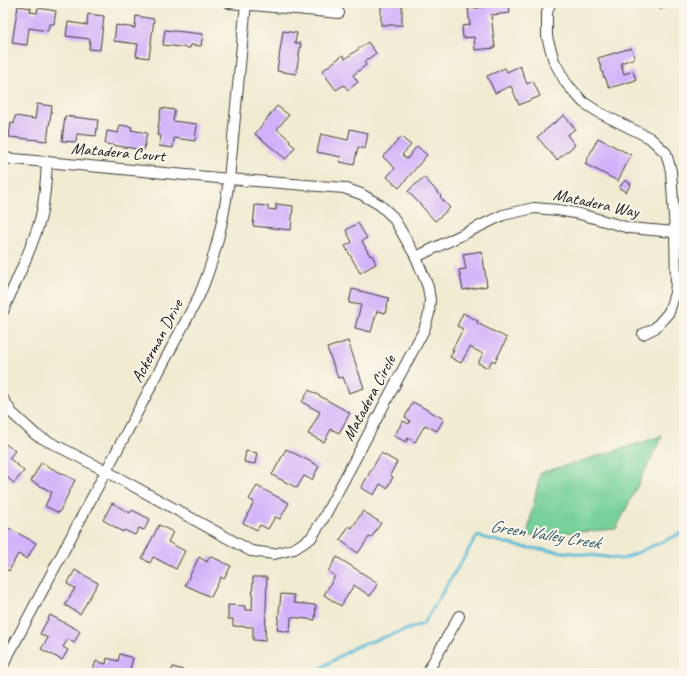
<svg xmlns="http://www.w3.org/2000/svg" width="687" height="676" font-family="Caveat,sans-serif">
  <rect width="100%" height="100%" fill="#fbf7ec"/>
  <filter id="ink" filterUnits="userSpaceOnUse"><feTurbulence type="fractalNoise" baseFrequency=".025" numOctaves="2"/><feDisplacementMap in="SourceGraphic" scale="8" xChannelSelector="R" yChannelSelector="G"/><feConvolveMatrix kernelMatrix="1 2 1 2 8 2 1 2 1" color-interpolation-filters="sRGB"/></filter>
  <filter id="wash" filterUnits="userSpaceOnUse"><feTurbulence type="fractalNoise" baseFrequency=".012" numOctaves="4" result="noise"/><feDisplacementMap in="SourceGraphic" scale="16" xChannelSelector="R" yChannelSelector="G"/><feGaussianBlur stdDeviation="0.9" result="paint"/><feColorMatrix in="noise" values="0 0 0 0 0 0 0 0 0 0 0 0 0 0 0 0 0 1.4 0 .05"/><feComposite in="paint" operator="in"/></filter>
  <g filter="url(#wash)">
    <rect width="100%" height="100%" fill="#f1ebd1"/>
    <path fill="#77d198" stroke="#4a765a" d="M662,436L616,529L527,536L540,473L608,453Z"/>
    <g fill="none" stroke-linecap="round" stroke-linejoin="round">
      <path stroke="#59bad7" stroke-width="3" d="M313,673L355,647L423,624L477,536L522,547L623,559L684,532"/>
    </g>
    <g id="blocks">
      <g fill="#d2b1fa">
        <rect x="381" y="3" width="21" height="22"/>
        <path d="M485,3H509L510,13L491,15L495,48L475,50L474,37L463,38L462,26L470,25L468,9L485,7Z"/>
        <path d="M659,3H676L661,9Z"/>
        <path d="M18,6L31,8L30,12L37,13L38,8L56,11L54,24H49L48,31L29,28L27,45L12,43Z"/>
        <path d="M88,14L104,16L100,50L89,49L90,39L66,36L68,22L87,25Z"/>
        <path d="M136,16L154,19L149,58L136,56L138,44L114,41L116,25L135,28Z"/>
        <path d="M165,30L203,34L201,46L191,45L190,48L163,45Z"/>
        <path d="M283,31L297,33L295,43H301L296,74L277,71Z"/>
        <path d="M368,42L376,53L364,62L366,65L353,75L358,82L348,90L344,85L336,90L322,71L343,55L345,59Z"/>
        <path d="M631,48L635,58L621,63L624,74L633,71L636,80L609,88L605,77L604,78L598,58Z"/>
        <path d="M520,66L527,84L533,81L540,96L519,105L511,86L495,93L487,76L505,68L507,72Z"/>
        <path d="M37,104L52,106L47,141L9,137L11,123L14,124L15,116L35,119Z"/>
        <path d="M277,106L289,115L277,129L290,140L289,142L295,147L286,159L255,134Z"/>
        <path d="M161,108L175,110L173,121L197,124L195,141L174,138L173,148L159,146L161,136L157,135Z"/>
        <path d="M564,115L575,129L567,135L575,145L557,160L537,137Z"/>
        <path d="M65,116L98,120L96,136L77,134L76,142L62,141Z"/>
        <path d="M120,125L132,127L131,130L147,133L144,150L105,144L107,131L118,133Z"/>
        <path d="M350,129L368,133L365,149L358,147L354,165L340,162L341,157L317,152L321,134L348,140Z"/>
        <path d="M401,137L411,145L402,155L407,159L417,146L427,155L399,188L387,177L395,168L383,157Z"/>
        <path d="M598,138L631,155L618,181L585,164Z"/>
        <path d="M424,177L441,196L440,197L450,208L435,221L408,191Z"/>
        <path d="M625,180L631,184L626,192L619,188Z"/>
        <path d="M276,204L293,206L291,230L253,226L255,205L268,206V209L276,210Z"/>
        <path d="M358,223L367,238L362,241L370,256L372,255L376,264L360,273L345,246L352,242L346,230Z"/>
        <path d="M482,251L487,286L463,290L459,270L466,269L463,254Z"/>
        <path d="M352,289L389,298L385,313L377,311L371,332L355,328L361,305L349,303Z"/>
        <path d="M463,313L478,321L477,323L507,338L495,362L492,360L488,368L478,363L483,354L470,347L461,363L450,357L454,351L452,350L463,329L457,326Z"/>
        <path d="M348,341L364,388L349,393L343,377L338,378L327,348Z"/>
        <path d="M309,390L350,413L339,433L331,429L324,442L308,434L320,412L302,402Z"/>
        <path d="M413,402L444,419L437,431L425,425L415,442L408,438L406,442L394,436L403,421L409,424L410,421L405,417Z"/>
        <path d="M3,442L15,451L9,458L24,471L14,483L3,474Z"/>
        <path d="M286,449L319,466L312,480L304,476L297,488L272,475Z"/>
        <path d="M246,451L257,453L255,464L244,462Z"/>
        <path d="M381,453L397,462L390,475L393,477L387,488L380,484L374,495L361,488Z"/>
        <path d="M41,463L75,480L59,513L45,506L52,492L31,481Z"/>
        <path d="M257,486L289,503L280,519L275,517L268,529L260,525L257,530L243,523L254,502L249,499Z"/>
        <path d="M112,503L130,513L132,510L150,519L144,530L139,528L135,535L124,530L123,532L103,520Z"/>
        <path d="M363,511L381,523L371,538L369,537L358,553L340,540L349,526L352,528Z"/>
        <path d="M3,525L36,543L27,559L18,554L9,571L3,567V548L6,542L3,540Z"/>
        <path d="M159,525L173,532L168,542L185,551L176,569L153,557L150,563L142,558Z"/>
        <path d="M210,556L231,566L224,579L221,577L211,597L185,585L199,557L207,562Z"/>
        <path d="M337,557L378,583L370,596L354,585L341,606L324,595L335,576L328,571Z"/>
        <path d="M75,570L98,583L80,614L65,605L75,588L67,584Z"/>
        <path d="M253,577H267L265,641L253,640V627L233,626V619H228V605L245,606V610H252Z"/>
        <path d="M281,594L294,595V603L316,605L315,620L291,617L290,632L277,630Z"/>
        <path d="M50,615L80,631L74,643L68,639L63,647L68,650L62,660L41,649L48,638L40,634Z"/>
        <path d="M120,654L133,658L129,673H92L96,661L106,664L107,658L118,661Z"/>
        <path d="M173,667L186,671V673H171Z"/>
      </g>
    </g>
  </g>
  <g filter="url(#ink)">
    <use href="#blocks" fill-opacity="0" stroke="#3c3b37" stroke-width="1"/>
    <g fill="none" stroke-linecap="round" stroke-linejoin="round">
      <defs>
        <g id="street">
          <path d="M229,3L339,13"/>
          <path d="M550,3L547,13V37L554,61L566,83L583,102L600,113L650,138L666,153L671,171L675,232L676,282L675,293L669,312L663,319L655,328L643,334"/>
          <path d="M3,158L229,179L344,188L361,194L380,205L393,217L416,257L428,287L430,300L429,314L424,330L322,521L311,538L294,549L274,554L251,551L106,471L36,435L12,413L3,399"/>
          <path d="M416,257L503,215L534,208L558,210L580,214L629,228L675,232L684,230"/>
          <path d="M3,311C16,281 31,251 40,220C45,201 46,181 47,162"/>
          <path d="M3,665L199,296C215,259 224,219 229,179L246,3"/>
          <path d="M427,673L459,616"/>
        </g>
      </defs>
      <use href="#street" stroke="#3c3b37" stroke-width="12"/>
      <use href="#street" stroke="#fff" stroke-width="10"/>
    </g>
  </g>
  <g text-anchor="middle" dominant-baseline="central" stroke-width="4" stroke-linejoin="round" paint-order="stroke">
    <g font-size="17" fill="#1c1c1c" stroke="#fbf7ec">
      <text transform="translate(118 152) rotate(5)">Matadera Court</text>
      <text transform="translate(596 203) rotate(12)">Matadera Way</text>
      <text transform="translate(157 341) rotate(-62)">Ackerman Drive</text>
      <text transform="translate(369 398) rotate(-62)">Matadera Circle</text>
    </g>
    <g font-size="18" font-style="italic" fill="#345b67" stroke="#fbf7ec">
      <text transform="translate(545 534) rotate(9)">Green Valley Creek</text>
    </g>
  </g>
  <rect width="687" height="676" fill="none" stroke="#fbf7ec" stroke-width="16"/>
</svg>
